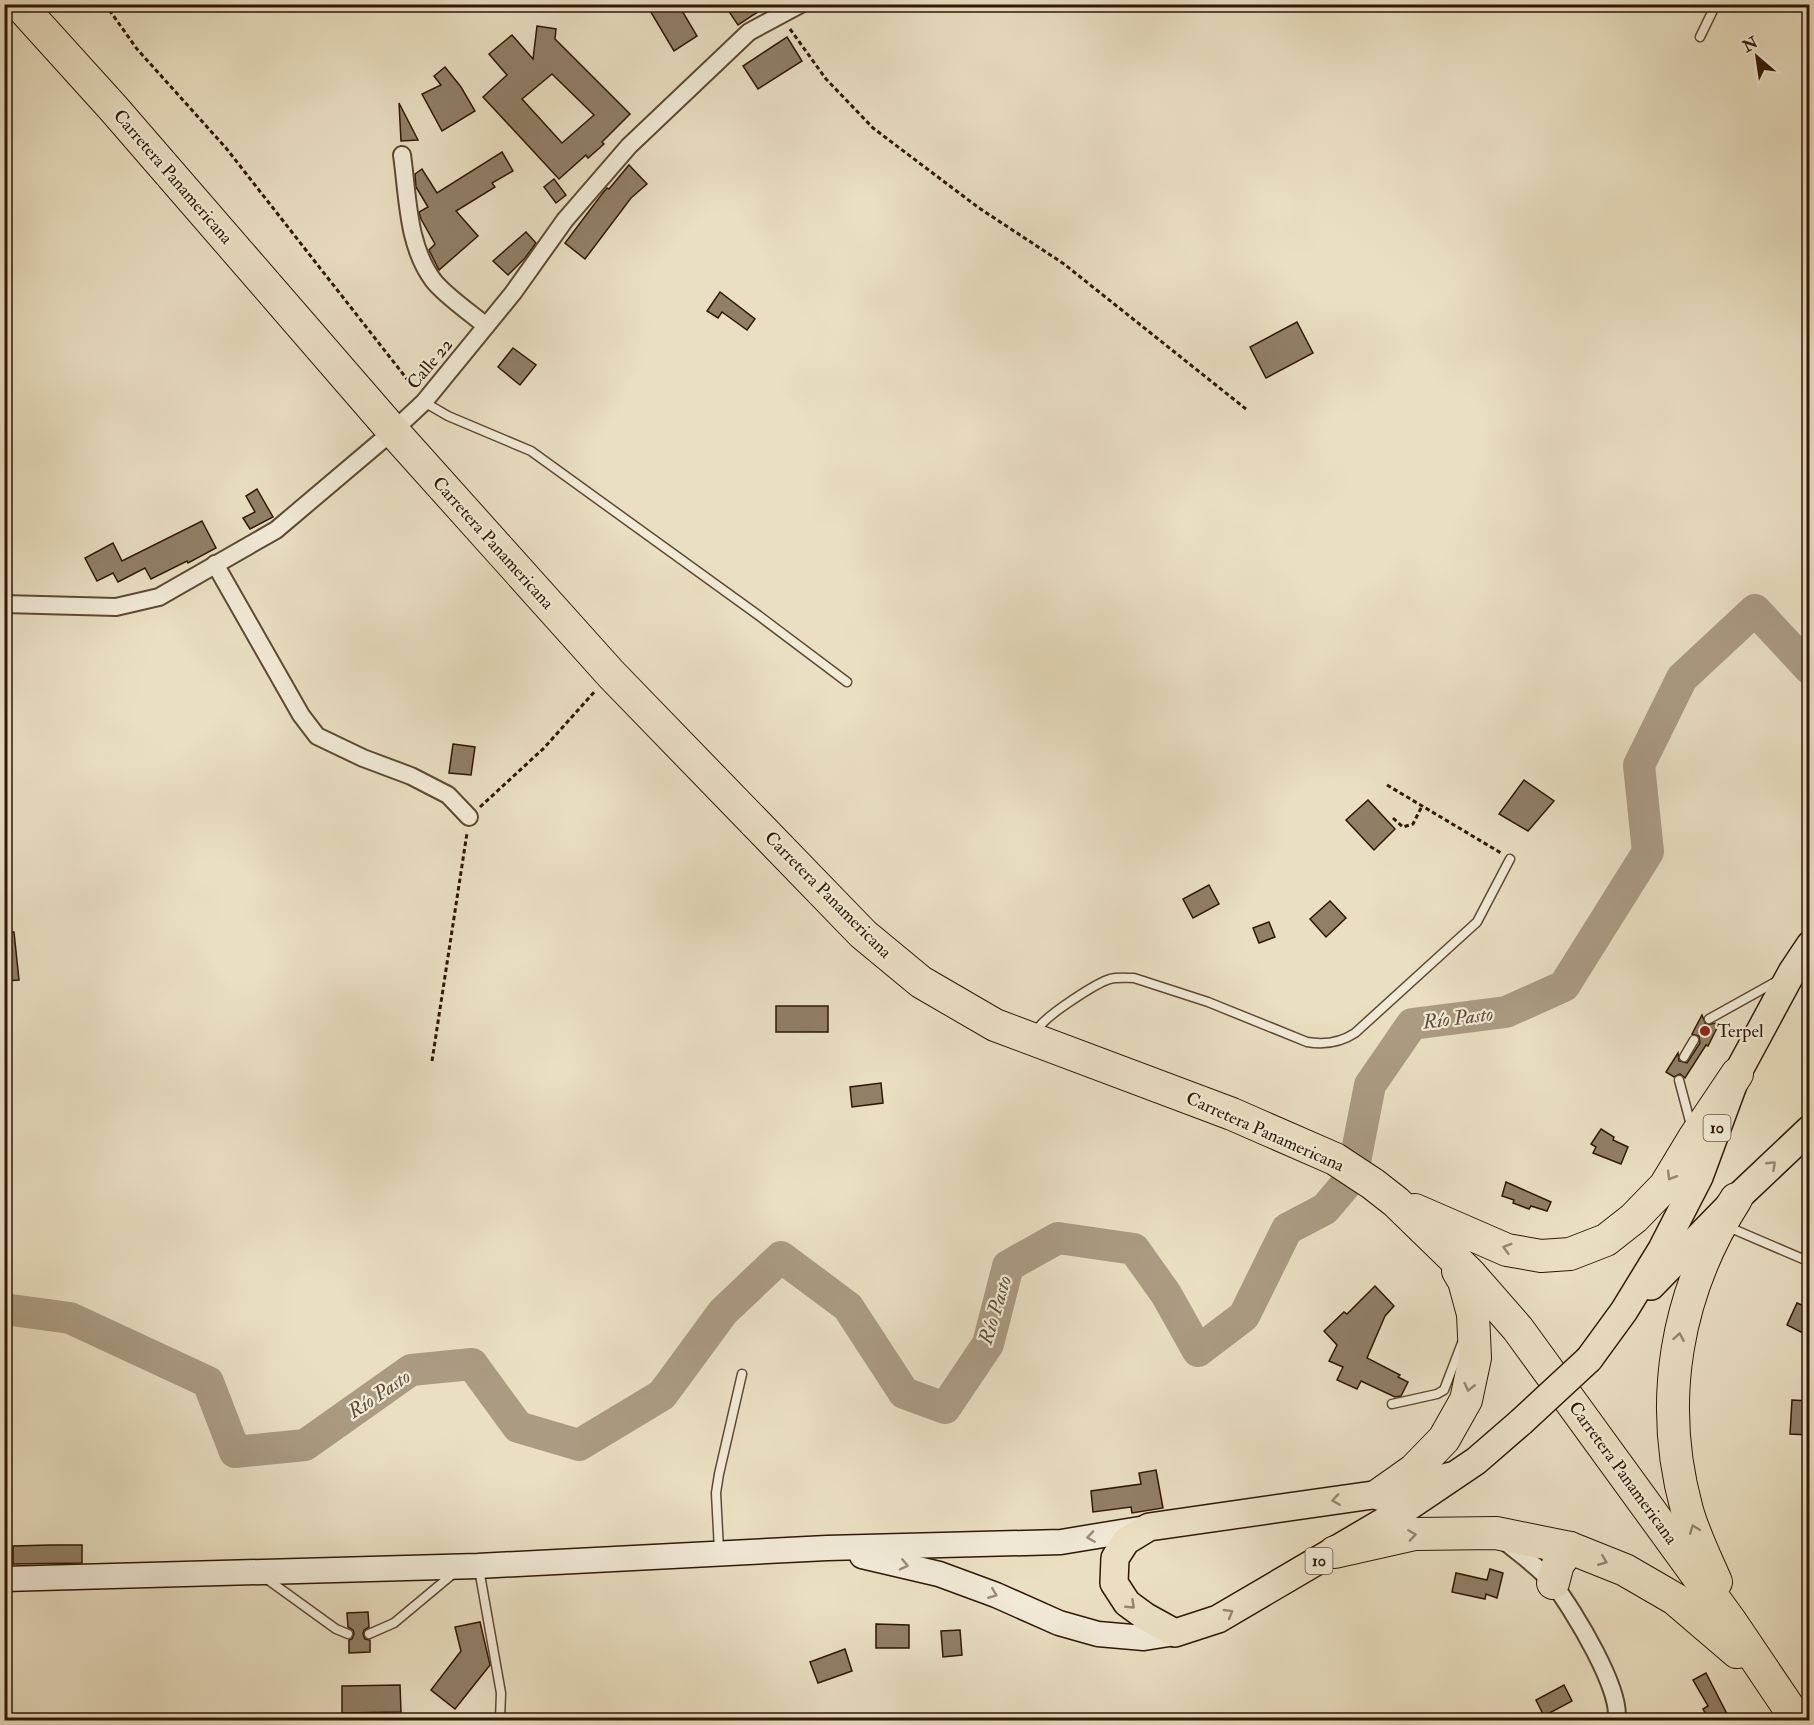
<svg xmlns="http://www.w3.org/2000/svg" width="1814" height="1725" font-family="'IM FELL Double Pica',serif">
  <rect width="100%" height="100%" fill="#eadfc2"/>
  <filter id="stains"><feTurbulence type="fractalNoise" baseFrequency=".00333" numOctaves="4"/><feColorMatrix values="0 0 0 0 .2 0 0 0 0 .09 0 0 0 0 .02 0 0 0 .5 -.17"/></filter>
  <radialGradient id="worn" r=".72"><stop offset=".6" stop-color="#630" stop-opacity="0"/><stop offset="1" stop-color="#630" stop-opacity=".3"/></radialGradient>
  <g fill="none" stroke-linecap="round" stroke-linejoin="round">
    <path stroke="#ab9b82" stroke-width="32" d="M4,1309L70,1318L208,1382L235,1452L305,1445L411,1370L472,1364L518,1427L579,1445L662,1395L723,1312L781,1257L848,1307L904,1393L945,1408L988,1344L1008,1266L1058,1238L1134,1249L1166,1294L1198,1351L1244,1316L1287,1229L1325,1209L1352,1177L1370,1085L1412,1024L1506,1012L1564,986L1648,852L1639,765L1682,678L1755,610L1810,669"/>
  </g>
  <g fill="#917f67" stroke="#301705" stroke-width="1.5" fill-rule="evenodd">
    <path d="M646,4H678L697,36L674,51Z"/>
    <path d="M724,4H770L738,25Z"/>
    <path d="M537,26L556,29L555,39L630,114L602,142L604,144L588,158L586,155L559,179L483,97L507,75L489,54L512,35L533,59ZM552,74L594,115L562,143L522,99Z"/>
    <path d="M787,37L802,61L758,89L743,66Z"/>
    <path d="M445,67L461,87L475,111L442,131L422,94L441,85L434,76Z"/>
    <path d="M399,103L418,140L401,141Z"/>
    <path d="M502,152L513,171L492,183L495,187L456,211L478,236L439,270L429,250L435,244L421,219L419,212L428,207L416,187L415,174L422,169L437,193Z"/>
    <path d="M629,165L647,184L631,198L585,259L565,243L602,194L607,188L609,189Z"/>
    <path d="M554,179L566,195L556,203L544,187Z"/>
    <path d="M526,232L536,243L525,258L508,275L493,261Z"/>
    <path d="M720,292L755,319L747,330L722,312L718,318L707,311Z"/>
    <path d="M1297,322L1313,353L1266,378L1250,347Z"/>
    <path d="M513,348L536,365L520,385L498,367Z"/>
    <path d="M257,489L273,517L250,529L243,518L255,512L246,496Z"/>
    <path d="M202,521L216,548L188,563L187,561L151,579L145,568L118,582L113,573L97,581L85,558L113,543L122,561Z"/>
    <path d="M453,744L475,747L471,775L449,773Z"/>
    <path d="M1524,780L1554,801L1528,831L1499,814Z"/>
    <path d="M1368,800L1395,829L1374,850L1346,820Z"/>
    <path d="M1209,885L1219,904L1193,918L1183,899Z"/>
    <path d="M1330,901L1346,918L1326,937L1310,919Z"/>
    <path d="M1269,922L1275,937L1259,943L1253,928Z"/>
    <path d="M4,932H14L19,980L4,981Z"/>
    <rect x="776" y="1006" width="52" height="26"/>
    <path d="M1702,1015L1706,1025L1716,1023L1719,1024L1708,1046L1706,1045L1685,1078L1680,1074L1674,1077L1666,1072L1678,1053L1679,1061L1687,1063L1700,1043L1699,1036L1692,1034Z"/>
    <path d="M881,1083L883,1103L852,1107L850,1087Z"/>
    <path d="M1601,1129L1614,1137L1613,1140L1628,1147L1621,1164L1593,1153L1596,1147L1591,1144Z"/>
    <path d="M1506,1182L1551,1202L1547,1211L1531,1206L1529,1209L1513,1203L1514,1200L1502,1196Z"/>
    <path d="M1375,1286L1394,1306L1385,1316L1367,1358L1400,1375L1398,1377L1408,1382L1401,1396L1395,1397L1361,1381L1357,1389L1337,1380L1343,1367L1329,1361L1337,1345L1324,1331L1344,1312L1347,1314Z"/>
    <path d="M1797,1303L1809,1308V1336L1787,1325Z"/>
    <path d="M1792,1400L1809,1401V1435L1790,1434Z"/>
    <path d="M1156,1470L1163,1508L1132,1513L1131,1507L1093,1512L1091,1491L1141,1484L1139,1473Z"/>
    <path d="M50,1545H82V1563L13,1564V1546Z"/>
    <path d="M1490,1569L1503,1573L1497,1598L1486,1594L1485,1599L1452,1592L1456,1573L1487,1580Z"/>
    <path d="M368,1612L369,1627L364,1630L363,1634L365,1639L370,1640V1652L349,1653V1640L352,1639L354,1634L353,1630L348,1627L347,1613Z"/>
    <path d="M480,1622L490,1665L455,1709L431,1690L461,1651L455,1627Z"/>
    <path d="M876,1624L909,1625V1648H876Z"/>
    <path d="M960,1630L962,1655L943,1657L941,1631Z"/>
    <path d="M845,1649L852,1671L818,1683L810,1662Z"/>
    <path d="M1706,1673L1727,1714L1715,1720H1709L1703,1709L1708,1706L1693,1680Z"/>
    <path d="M400,1685L401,1712L342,1713V1686Z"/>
    <path d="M1564,1685L1572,1701L1544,1716L1536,1700Z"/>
  </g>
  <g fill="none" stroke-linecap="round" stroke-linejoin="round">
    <defs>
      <g id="lane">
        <path d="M1700,37L1716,4"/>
        <path d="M424,402L448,416L531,451L758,615L847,682"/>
        <path d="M1709,1019L1779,980"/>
        <path d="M1037,1035C1038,1033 1039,1028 1040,1026C1049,1014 1096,983 1110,979C1118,977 1126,978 1134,978L1208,1002L1307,1042C1325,1045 1340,1043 1355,1033L1477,922L1510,859"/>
        <path d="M1684,1057L1694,1040"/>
        <path d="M1679,1080L1692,1129"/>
        <path d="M1726,1226L1810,1262"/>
        <path d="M1392,1404L1437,1394L1444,1390L1462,1343"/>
        <path d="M719,1550L716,1493L719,1474L742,1374"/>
        <path d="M479,1569L501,1693L500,1720"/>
        <path d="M264,1577L336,1629L348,1634"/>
        <path d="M369,1634L394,1623L454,1573"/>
      </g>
      <g id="street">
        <path d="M402,155C408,196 407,245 433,280C443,294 472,314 486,326"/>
        <path d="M215,564L301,715L317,736L363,758L411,776L448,795L469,817"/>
        <path d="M4,604L116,607L159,597L276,530L393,431L424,402L513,293L565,220L629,146L749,32L801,4"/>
        <path d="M1502,1539C1518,1553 1541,1568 1554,1585C1572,1608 1624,1693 1616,1720"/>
      </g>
      <g id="secondary">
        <path d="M862,1556L939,1574L996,1595L1059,1623L1098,1634L1144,1638L1175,1633"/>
        <path d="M4,1579L478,1566L827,1548L1061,1542L1146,1528"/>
      </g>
      <g id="primary">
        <path d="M1651,1286L1736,1199L1810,1129"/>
        <path d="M1589,1359L1624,1311L1662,1249L1699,1177L1737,1074L1792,972L1810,945"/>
        <path d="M1455,1475L1380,1494L1149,1527L1126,1541L1115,1558L1114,1583L1127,1603L1146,1617L1175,1633L1218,1619L1402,1511L1476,1461L1521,1422"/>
      </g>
      <g id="highway">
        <path d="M19,4L114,109L393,431L611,674L863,934L921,982L995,1025L1232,1114L1335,1159L1373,1184L1396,1202L1470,1274L1518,1329L1731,1622L1797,1720"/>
        <path d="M1415,1210L1507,1250L1541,1256L1570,1254L1606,1240L1634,1218L1665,1186L1694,1138L1737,1074"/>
        <path d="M1380,1494L1414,1470L1444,1439L1466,1400L1475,1358L1473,1314L1464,1281L1458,1271"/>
        <path d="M1335,1552L1415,1534L1496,1533L1570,1548L1625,1570L1675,1599L1737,1652"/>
        <path d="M1716,1582C1706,1559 1694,1535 1687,1510C1657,1401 1676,1293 1736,1199"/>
        <path d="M1553,1583L1558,1564L1570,1548"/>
      </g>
    </defs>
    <use href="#lane" stroke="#5e4934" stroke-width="11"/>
    <use href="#street" stroke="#5e4934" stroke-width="20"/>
    <use href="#secondary" stroke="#301705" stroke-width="27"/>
    <use href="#primary" stroke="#301705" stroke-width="30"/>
    <use href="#highway" stroke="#301705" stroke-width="34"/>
    <g stroke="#301705" stroke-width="3" stroke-dasharray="4.5 3" stroke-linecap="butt">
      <path d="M105,4L137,49L226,148L414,388"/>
      <path d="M790,29L826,79L873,128L979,208L1064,264L1246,409"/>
      <path d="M1387,785L1501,853"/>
      <path d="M480,807L544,748L596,690"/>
      <path d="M1393,818L1403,827L1413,824L1422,806"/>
      <path d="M432,1061L467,833"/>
    </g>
    <use href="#lane" stroke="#f1ead7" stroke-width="8"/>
    <use href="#street" stroke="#f1ead7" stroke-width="16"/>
    <use href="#secondary" stroke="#f1ead7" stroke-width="24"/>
    <use href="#primary" stroke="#eadfc2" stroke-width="27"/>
    <use href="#highway" stroke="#eadfc2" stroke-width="32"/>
    <defs>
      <path id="primary-bridge" d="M1521,1422L1589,1359"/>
    </defs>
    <use href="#primary-bridge" stroke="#301705" stroke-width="30" stroke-linecap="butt"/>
    <use href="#primary-bridge" stroke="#eadfc2" stroke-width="27"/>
  </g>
  <defs><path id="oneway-chevron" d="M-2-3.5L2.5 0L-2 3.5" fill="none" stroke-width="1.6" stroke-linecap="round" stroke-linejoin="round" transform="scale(1.5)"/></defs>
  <g stroke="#96856d">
    <use href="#oneway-chevron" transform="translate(1772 1165) rotate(-44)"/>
    <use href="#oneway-chevron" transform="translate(1671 1176) rotate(121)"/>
    <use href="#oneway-chevron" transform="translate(1507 1248) rotate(-164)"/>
    <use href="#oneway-chevron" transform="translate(1679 1337) rotate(-80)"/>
    <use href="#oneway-chevron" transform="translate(1469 1387) rotate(103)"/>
    <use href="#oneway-chevron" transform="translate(1336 1500) rotate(172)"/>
    <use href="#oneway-chevron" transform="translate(1694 1529) rotate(-111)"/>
    <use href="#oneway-chevron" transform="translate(1412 1535) rotate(-8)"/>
    <use href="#oneway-chevron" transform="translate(1603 1561) rotate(22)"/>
    <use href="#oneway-chevron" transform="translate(1131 1605) rotate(43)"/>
    <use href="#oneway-chevron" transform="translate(1229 1613) rotate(-30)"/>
  </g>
  <g stroke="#9a8b78">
    <use href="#oneway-chevron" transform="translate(1091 1537) rotate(171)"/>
    <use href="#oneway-chevron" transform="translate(904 1565) rotate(13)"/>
    <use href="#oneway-chevron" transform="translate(993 1594) rotate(22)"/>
  </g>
  <circle fill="#8f2418" stroke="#f1ead7" stroke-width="2" cx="1705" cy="1031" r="6"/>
  <g text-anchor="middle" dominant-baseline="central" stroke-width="4.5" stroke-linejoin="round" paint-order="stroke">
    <g fill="#f1ead7" stroke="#6a5644" stroke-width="1.5">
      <rect x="1703.5" y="1115" width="27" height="26" rx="4.5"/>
      <rect x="1305.5" y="1548" width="27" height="26" rx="4.5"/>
    </g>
    <g font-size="16" font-weight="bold" fill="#301705">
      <text x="1717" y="1128">10</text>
      <text x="1319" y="1561">10</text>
    </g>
    <g font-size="18" fill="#301705" stroke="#f1ead7">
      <text transform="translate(173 177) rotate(49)">Carretera Panamericana</text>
      <text transform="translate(430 364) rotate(-50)">Calle 22</text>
      <text transform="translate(493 543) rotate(48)">Carretera Panamericana</text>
      <text transform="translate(828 895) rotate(45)">Carretera Panamericana</text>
      <text transform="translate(1265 1132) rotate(24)">Carretera Panamericana</text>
      <text transform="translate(1623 1473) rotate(54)">Carretera Panamericana</text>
    </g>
    <g font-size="18" fill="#301705" stroke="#f1ead7" text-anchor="start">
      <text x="1717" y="1031">Terpel</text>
    </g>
    <g font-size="20" font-style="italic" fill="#614c37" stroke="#f1ead7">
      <text transform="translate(1458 1018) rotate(-7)">Río Pasto</text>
      <text transform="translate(995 1310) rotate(-73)">Río Pasto</text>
      <text transform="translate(379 1394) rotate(-34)">Río Pasto</text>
    </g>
  </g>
  <rect width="1814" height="1725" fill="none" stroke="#eadfc2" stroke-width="24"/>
  <rect x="6" y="6" width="1802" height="1713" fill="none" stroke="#301705" stroke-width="3"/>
  <rect x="12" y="12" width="1790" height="1701" fill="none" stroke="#301705" stroke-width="1.5"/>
  <g transform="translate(1757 57) rotate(331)" stroke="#f1ead7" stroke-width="4.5" paint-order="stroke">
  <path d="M0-4.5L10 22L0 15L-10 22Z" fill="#301705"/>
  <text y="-9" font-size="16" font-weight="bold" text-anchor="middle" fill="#301705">N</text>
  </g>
  <rect width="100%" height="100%" filter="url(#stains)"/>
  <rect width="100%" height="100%" fill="url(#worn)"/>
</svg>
